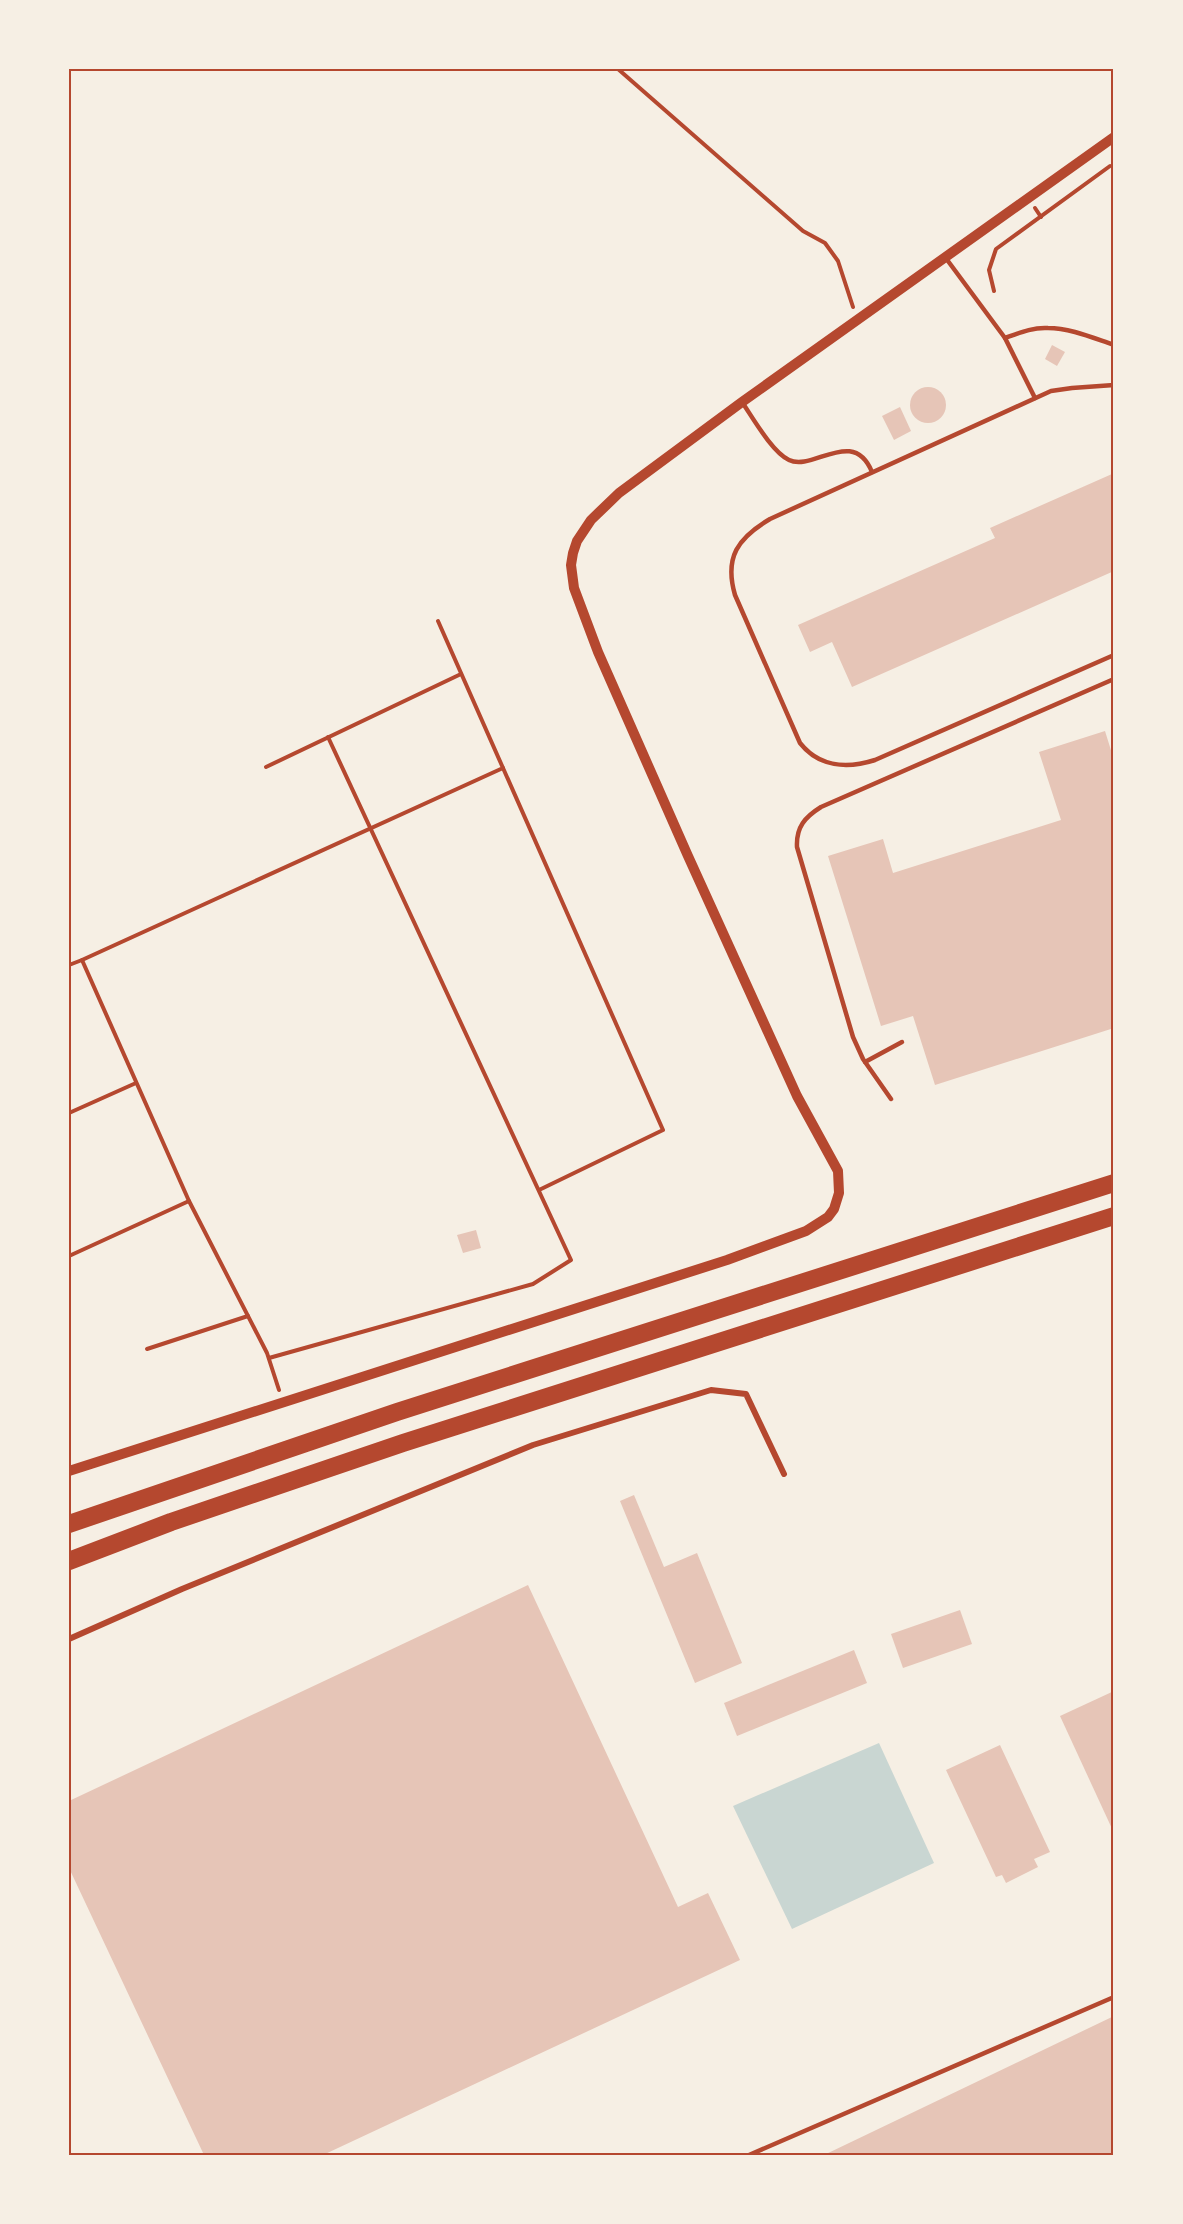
<svg xmlns="http://www.w3.org/2000/svg" width="1183" height="2224" font-family="'Work Sans',sans-serif">
  <rect width="100%" height="100%" fill="#f6efe4"/>
  <path fill="#c9d6d2" d="M879,1743L934,1863L792,1929L733,1806Z"/>
  <g fill="#e6c5b7">
    <path d="M1052,345L1065,352L1057,366L1045,359Z"/>
    <circle cx="928" cy="405" r="18"/>
    <path d="M900,407L911,431L894,440L882,416Z"/>
    <path d="M1112,474L1114,478V571L852,687L832,642L810,652L798,625L995,538L990,528Z"/>
    <path d="M1105,731L1114,760V1028L935,1085L913,1016L881,1026L828,856L883,839L893,873L1061,820L1039,752Z"/>
    <path d="M476,1230L481,1248L463,1253L457,1235Z"/>
    <path d="M634,1495L664,1567L697,1553L742,1663L695,1683L620,1501Z"/>
    <path d="M528,1585L678,1907L708,1893L740,1960L323,2155H204L69,1868V1801Z"/>
    <path d="M960,1610L972,1644L903,1668L891,1634Z"/>
    <path d="M854,1650L867,1683L737,1736L724,1703Z"/>
    <path d="M1114,1691V1833L1060,1716Z"/>
    <path d="M1000,1745L1050,1852L1034,1859L1038,1867L1006,1883L1002,1875L996,1877L946,1770Z"/>
    <path d="M1114,2016V2155H824L920,2109Z"/>
  </g>
  <g fill="none" stroke-linecap="round" stroke-linejoin="round">
    <g stroke="#b5482f" stroke-width="4">
      <path d="M618,69L803,231L825,243L838,261L853,307"/>
      <path d="M1035,208L1041,217"/>
      <path d="M994,291L989,270L996,249L1110,166"/>
      <path d="M266,767L461,674"/>
      <path d="M503,768L663,1130L539,1190"/>
      <path d="M82,960L503,768L438,621"/>
      <path d="M69,965L82,960L189,1201L267,1353L279,1390"/>
      <path d="M69,1113L136,1083"/>
      <path d="M69,1256L189,1201"/>
      <path d="M147,1349L248,1316"/>
      <path d="M269,1358L533,1284L571,1260L328,737"/>
    </g>
    <g stroke="#b5482f" stroke-width="4.5">
      <path d="M945,257L1005,338L1035,398"/>
      <path d="M1005,338C1019,333 1033,327 1048,328C1070,328 1093,338 1114,345"/>
      <path d="M1114,385L1072,388L1051,391L770,519C738,538 724,557 735,595L800,743C819,767 847,769 875,760L1114,655"/>
      <path d="M742,402C753,418 772,452 789,460C813,472 853,426 872,472"/>
      <path d="M865,1062L902,1042"/>
      <path d="M891,1099L863,1059L853,1037L797,847C796,827 805,817 821,807L1114,679"/>
      <path d="M749,2155L1114,1997"/>
    </g>
    <path stroke="#b5482f" stroke-width="6" d="M69,1639L182,1589L533,1445L711,1390L746,1394L784,1474"/>
    <path stroke="#b5482f" stroke-width="10" d="M69,1471L727,1260L806,1231L828,1217L834,1209L839,1193L838,1171L797,1096L688,856L598,652L574,588L571,565L573,553L577,541L591,520L619,493L742,402L1114,137"/>
    <g stroke="#b5482f" stroke-width="18">
      <path d="M69,1524L397,1412L1114,1183"/>
      <path d="M69,1561L171,1522L403,1443L1114,1216"/>
    </g>
  </g>
  <rect width="1183" height="2224" fill="none" stroke="#f6efe4" stroke-width="141"/>
  <rect x="70" y="70" width="1042" height="2084" fill="none" stroke="#b5482f" stroke-width="2"/>
</svg>
